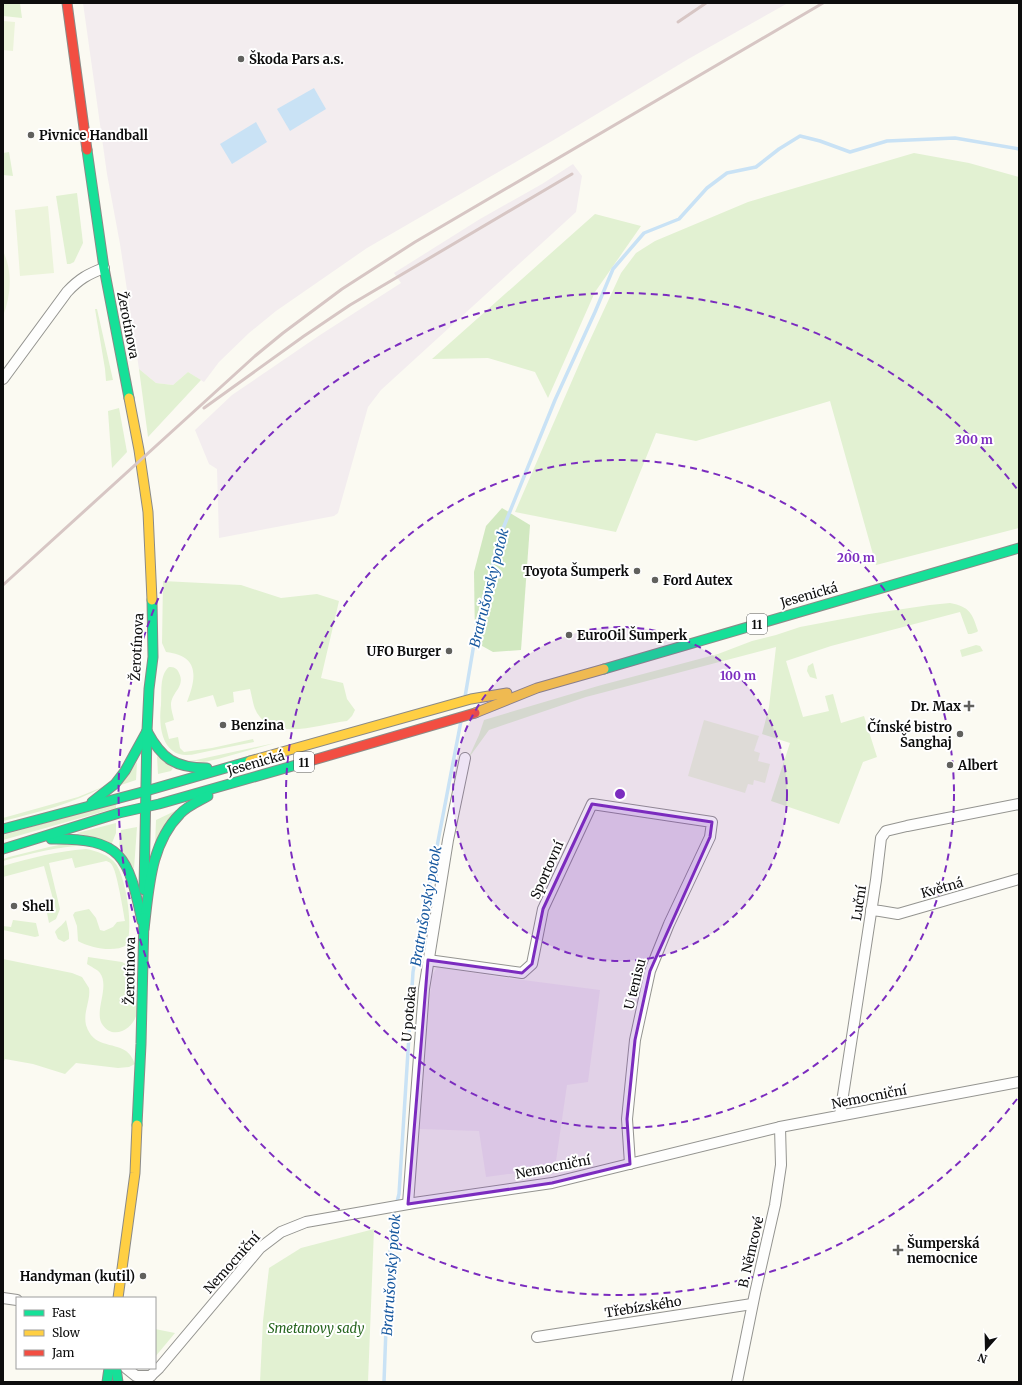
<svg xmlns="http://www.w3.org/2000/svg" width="1022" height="1385" font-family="Merriweather,serif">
  <rect width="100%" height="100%" fill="#fbfaf2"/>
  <g fill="#f3edef">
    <path d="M83,3H788L690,58L552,141L367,248L276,311L249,333L219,362L204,382L188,372L173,385L156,383L139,369L120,244L107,174Z"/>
    <path d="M573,164L582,176L576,212L381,390L368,407L338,513L334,516L219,538L217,469L209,464L195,430L232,395L320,335L401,283L394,273L480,219L542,184Z"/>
    <path d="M437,967L493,976L600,990L588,1082L567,1085L555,1168L486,1177L479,1131L419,1129L422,1072L432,976Z"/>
  </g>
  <g fill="#e2f1d2">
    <path d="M3,3H20L22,18L3,16Z"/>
    <path d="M9,152L13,176L3,175V153Z"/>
    <path d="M914,153L969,163L1019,177V528L876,565L830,401L696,441L656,433L616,532L515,512L584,353L621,273L636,253L655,241L748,202Z"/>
    <path d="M77,193L83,243L74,262L70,264H67L56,196Z"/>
    <path d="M595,214L641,226L595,292L548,398L535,372L488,358L432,359Z"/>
    <path d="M95,309H97L113,380L106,381L105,369Z"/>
    <path d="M139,369L156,383L173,385L188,372L201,380L148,437Z"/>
    <path d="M119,408L127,452L112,468L108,411Z"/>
    <path d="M163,581L241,585L281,598L317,594L339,601L321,678L343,683L347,699L355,710L352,716L347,721C320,724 275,742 257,713C253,706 252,696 250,689L233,692L234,702L217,707L213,695L187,702C197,676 199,656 166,652L162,643Z"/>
    <path d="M950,603C970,607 972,613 978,631L977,632L971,634H968L960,612L831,646L786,661L803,717L829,711L825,696L833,694L841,723L864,716L877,757L863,762L839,824L771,801L790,743L762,734L769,707L776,647L586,697L489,730L468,759L479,735L484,720L598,686L718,654L752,641L776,635L800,627L869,614L930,605Z"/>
    <path d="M976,645L980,646L983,651L962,657L960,650Z"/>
    <path d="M813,663L817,679L810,677L807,671L808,666Z"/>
    <path d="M169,667C174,667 177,668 179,673C186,687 171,692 171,705C171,710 173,715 174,720L165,723L169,739L178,737L180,748L184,752L212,748L253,739L254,742C239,745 224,748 209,751C199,753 188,757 179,754C160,748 159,721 161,705C162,694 159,675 169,667Z"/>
    <path d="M275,743L218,759L204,762L187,760H196Z"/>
    <path d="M157,756L173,768L171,771L158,774Z"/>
    <path d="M137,762L136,780L121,785Z"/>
    <path d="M105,786C73,804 38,812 3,821V818L78,797Z"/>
    <path d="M116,803V808L3,840V835Z"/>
    <path d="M175,811L155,846L156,820Z"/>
    <path d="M116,823V833L112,843L77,833Z"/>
    <path d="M137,827L134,869L119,846L121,830Z"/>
    <path d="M64,844L87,845C57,847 32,853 3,861V859L9,857L49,847Z"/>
    <path d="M86,849C97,851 109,855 116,864C127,881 133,927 127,945C114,953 91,948 78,941L77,926L73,915L75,912L89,909L96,918L100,930L104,931L113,927L117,922L125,921C123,910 117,872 112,865C110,862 109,862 106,861L75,868L72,858L49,863L60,909L56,919L49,923L47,913L56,910L44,866L3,877V866C31,858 57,851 86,849Z"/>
    <path d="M13,920L36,923L39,936L35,937L3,930V926L11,927Z"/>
    <path d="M66,920L69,933V939L64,942L58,939L55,932C57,928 62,926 66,920Z"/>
    <path d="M88,957L122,962L135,969C135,982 136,995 137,1009C138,1026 114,1043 102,1024C94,1011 110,987 100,973C97,969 91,967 87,964Z"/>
    <path d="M3,959L72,973L82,977L89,988C91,1000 83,1012 86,1025C93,1048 113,1042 126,1051C131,1055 133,1059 135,1064L129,1067L118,1068L76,1063L65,1074L33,1064L5,1059L3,1063Z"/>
    <path d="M374,1229L368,1382H260L263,1321L269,1268L301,1248Z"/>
    <path d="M155,1329L175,1333L155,1357Z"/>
  </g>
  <path fill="#d1e8c0" d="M502,508L530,525L521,650L493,652L475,642L474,572L486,526Z"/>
  <g fill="#ecf4db">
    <path d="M3,21L15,22L13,51L3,50Z"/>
    <path d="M48,206L54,273L20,276L15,210Z"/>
    <path d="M3,251C13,272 11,295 3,316Z"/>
    <path d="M704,720L759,736L754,751L760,753L758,761L770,764L765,783L754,780L753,785L748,784L745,793L688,776Z"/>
  </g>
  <g fill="#c9e2f5">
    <path d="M314,88L326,109L290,131L277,109Z"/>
    <path d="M256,122L267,142L232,164L220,144Z"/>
  </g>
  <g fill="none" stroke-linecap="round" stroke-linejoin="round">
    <g stroke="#c9e2f5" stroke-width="3.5">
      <path d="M465,697L478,620L500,536L555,400L595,312L613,269L644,233L679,219L707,188L727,173L756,167L779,149L800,136L820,141L850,152L887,141L955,138L1019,149"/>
      <path d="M384,1382L387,1301L392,1221L399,1194L413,972L461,721"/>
    </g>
    <defs>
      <g id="street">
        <path d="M3,379L67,292C79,279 88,274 104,268"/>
        <path d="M871,910L880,911L898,914L1019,879"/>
        <path d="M428,960L522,973L532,964L543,909L592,804L712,822L710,837L669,924L650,971L635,1040L627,1119L630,1164"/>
        <path d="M840,1115L876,880L881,838L886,831L907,826L1019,804"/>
        <path d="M408,1204L424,989L448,840L465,758"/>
        <path d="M3,1298L17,1300"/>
        <path d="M537,1337L752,1304"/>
        <path d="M126,1368L136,1376H151"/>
        <path d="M144,1382L159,1368L260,1248L281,1232L306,1222L414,1203L552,1183L780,1127L1019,1082"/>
        <path d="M737,1382L755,1293L775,1205L781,1165L780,1127"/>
      </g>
      <g id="fast">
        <path d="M87,150L104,268L129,398"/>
        <path d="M604,669L1019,548"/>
        <path d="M147,731C162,759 175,768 207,768"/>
        <path d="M92,802L115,784L125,771L147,731"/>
        <path d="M3,829L146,791L250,761"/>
        <path d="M51,839C123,838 128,856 142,921"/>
        <path d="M3,849L119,813L159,804L303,763"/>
        <path d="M144,890L147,731L149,689L153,657L152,600"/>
        <path d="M144,929C149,890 150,844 180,814C187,806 199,801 208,796"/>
        <path d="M137,1125L141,1044L144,918"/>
        <path d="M116,1368L118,1382"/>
        <path d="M107,1382L109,1368"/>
      </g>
      <g id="slow">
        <path d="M129,398L139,450L148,512L152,600"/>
        <path d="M475,713L537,688L604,669"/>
        <path d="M250,761L471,699L507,693"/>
        <path d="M118,1298L135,1173L137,1125"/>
      </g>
      <g id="jam">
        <path d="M67,3L87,150"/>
        <path d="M303,763L475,713"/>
      </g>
    </defs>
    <use href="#street" stroke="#949490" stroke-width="12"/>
    <use href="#fast" stroke="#8b8a87" stroke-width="11"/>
    <use href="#slow" stroke="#8b8a87" stroke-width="11"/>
    <use href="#jam" stroke="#8b8a87" stroke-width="11"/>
    <use href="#street" stroke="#fefefd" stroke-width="10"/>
    <use href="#fast" stroke="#16e098" stroke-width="9"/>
    <use href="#slow" stroke="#ffcf43" stroke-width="9"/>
    <use href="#jam" stroke="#f24e42" stroke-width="9"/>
    <g stroke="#d7c6c4" stroke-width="3">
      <path d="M678,22L706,3"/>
      <path d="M204,408L304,336L350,305L572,174"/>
      <path d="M3,585L255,356L283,333L342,289L415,242L823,3"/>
    </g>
  </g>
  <path fill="#7b2cbf" fill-opacity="0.2" stroke="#7b2cbf" stroke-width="3" stroke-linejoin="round" d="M592,804L712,822L710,837L650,971L635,1040L627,1119L630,1164L552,1183L408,1204L428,960L522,973L532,964L543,909Z"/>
  <circle cx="620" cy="794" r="167" fill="#7b2cbf" fill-opacity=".12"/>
  <g fill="none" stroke="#7b2cbf" stroke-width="2" stroke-dasharray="7 5">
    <circle cx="620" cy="794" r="167"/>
    <circle cx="620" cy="794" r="334"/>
    <path d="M1017 1099A501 501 0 1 1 1017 489"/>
  </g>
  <g fill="#60605d" stroke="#fff" stroke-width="1.5">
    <circle cx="241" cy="59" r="4"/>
    <circle cx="31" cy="135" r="4"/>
    <circle cx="637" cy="571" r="4"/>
    <circle cx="655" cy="580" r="4"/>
    <circle cx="569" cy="635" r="4"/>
    <circle cx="449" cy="651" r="4"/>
    <path d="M967 700h4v4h4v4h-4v4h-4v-4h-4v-4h4z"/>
    <circle cx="223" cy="725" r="4"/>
    <circle cx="960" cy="734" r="4"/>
    <circle cx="950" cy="765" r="4"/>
    <circle cx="14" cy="906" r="4"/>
    <path d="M896 1244h4v4h4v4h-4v4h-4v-4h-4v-4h4z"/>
    <circle cx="143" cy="1276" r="4"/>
  </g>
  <g text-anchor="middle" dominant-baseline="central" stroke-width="4" stroke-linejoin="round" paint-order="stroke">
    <g fill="#fff" stroke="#565656" stroke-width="1">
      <rect x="747" y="614" width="20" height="20" rx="3"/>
      <rect x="294" y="752" width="20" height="20" rx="3"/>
    </g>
    <g font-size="12" font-weight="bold" fill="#0d0d0d">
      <text x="757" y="624">11</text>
      <text x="304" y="762">11</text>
    </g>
    <g font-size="13" font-weight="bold" fill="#0d0d0d" stroke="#fff" text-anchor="start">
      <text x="249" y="59">Škoda Pars a.s.</text>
      <text x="39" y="135">Pivnice Handball</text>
      <text x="629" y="571" text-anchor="end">Toyota Šumperk</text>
      <text x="663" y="580">Ford Autex</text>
      <text x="577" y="635">EuroOil Šumperk</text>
      <text x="441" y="651" text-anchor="end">UFO Burger</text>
      <text x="961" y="706" text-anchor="end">Dr. Max</text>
      <text x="231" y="725">Benzina</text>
      <text x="952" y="727" text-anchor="end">Čínské bistro<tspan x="952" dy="15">Šanghaj</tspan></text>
      <text x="958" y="765">Albert</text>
      <text x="22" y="906">Shell</text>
      <text x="907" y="1243">Šumperská<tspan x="907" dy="15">nemocnice</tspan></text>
      <text x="135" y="1276" text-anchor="end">Handyman (kutil)</text>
    </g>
    <g font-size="13" fill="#0d0d0d" stroke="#fff">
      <text transform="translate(128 325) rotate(79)">Žerotínova</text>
      <text transform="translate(809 595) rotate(-16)">Jesenická</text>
      <text transform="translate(137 647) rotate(-87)">Žerotínova</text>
      <text transform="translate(256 763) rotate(-16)">Jesenická</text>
      <text transform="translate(547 870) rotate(-66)">Sportovní</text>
      <text transform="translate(942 888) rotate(-16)">Květná</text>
      <text transform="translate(859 903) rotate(-81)">Luční</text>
      <text transform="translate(130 971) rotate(-89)">Žerotínova</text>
      <text transform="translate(635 984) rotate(-76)">U tenisu</text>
      <text transform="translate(409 1014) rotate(-85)">U potoka</text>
      <text transform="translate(869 1097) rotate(-11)">Nemocniční</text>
      <text transform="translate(553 1167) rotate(-11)">Nemocniční</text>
      <text transform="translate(751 1252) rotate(-77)">B. Němcové</text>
      <text transform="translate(232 1263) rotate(-48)">Nemocniční</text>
      <text transform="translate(643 1307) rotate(-9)">Třebízského</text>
    </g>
    <g font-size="13" font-style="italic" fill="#26651e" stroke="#fff">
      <text x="316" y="1328">Smetanovy sady</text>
    </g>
    <g font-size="14" font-style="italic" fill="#17589f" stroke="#fff">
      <text transform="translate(489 588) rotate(-76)">Bratrušovský potok</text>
      <text transform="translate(426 906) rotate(-80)">Bratrušovský potok</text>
      <text transform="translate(391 1275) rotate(-86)">Bratrušovský potok</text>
    </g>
  </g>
  <circle cx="620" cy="794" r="6" fill="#7b2cbf" stroke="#fff" stroke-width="2"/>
  <g font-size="12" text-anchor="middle" font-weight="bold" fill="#7b2cbf" stroke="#fff" stroke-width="4" stroke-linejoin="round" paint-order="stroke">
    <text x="974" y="444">300 m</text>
    <text x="856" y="562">200 m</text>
    <text x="738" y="680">100 m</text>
  </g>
  <rect width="1022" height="1385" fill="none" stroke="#0d0d0d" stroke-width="8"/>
  <rect x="16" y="1297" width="140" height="72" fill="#ffffff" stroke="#9e9e9e"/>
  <rect x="24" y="1310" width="20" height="6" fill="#16e098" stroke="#9e9e9e"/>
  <text x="52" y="1317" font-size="12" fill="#0d0d0d">Fast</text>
  <rect x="24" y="1330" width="20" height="6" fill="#ffcf43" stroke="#9e9e9e"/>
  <text x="52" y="1337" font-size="12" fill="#0d0d0d">Slow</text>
  <rect x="24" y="1350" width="20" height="6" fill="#f24e42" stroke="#9e9e9e"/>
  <text x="52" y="1357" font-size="12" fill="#0d0d0d">Jam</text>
  <g transform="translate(986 1349) rotate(200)" stroke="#ffffff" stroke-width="3" paint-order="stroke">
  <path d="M0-3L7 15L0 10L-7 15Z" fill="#0d0d0d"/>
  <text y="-6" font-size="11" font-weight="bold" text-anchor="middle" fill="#0d0d0d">N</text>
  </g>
</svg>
